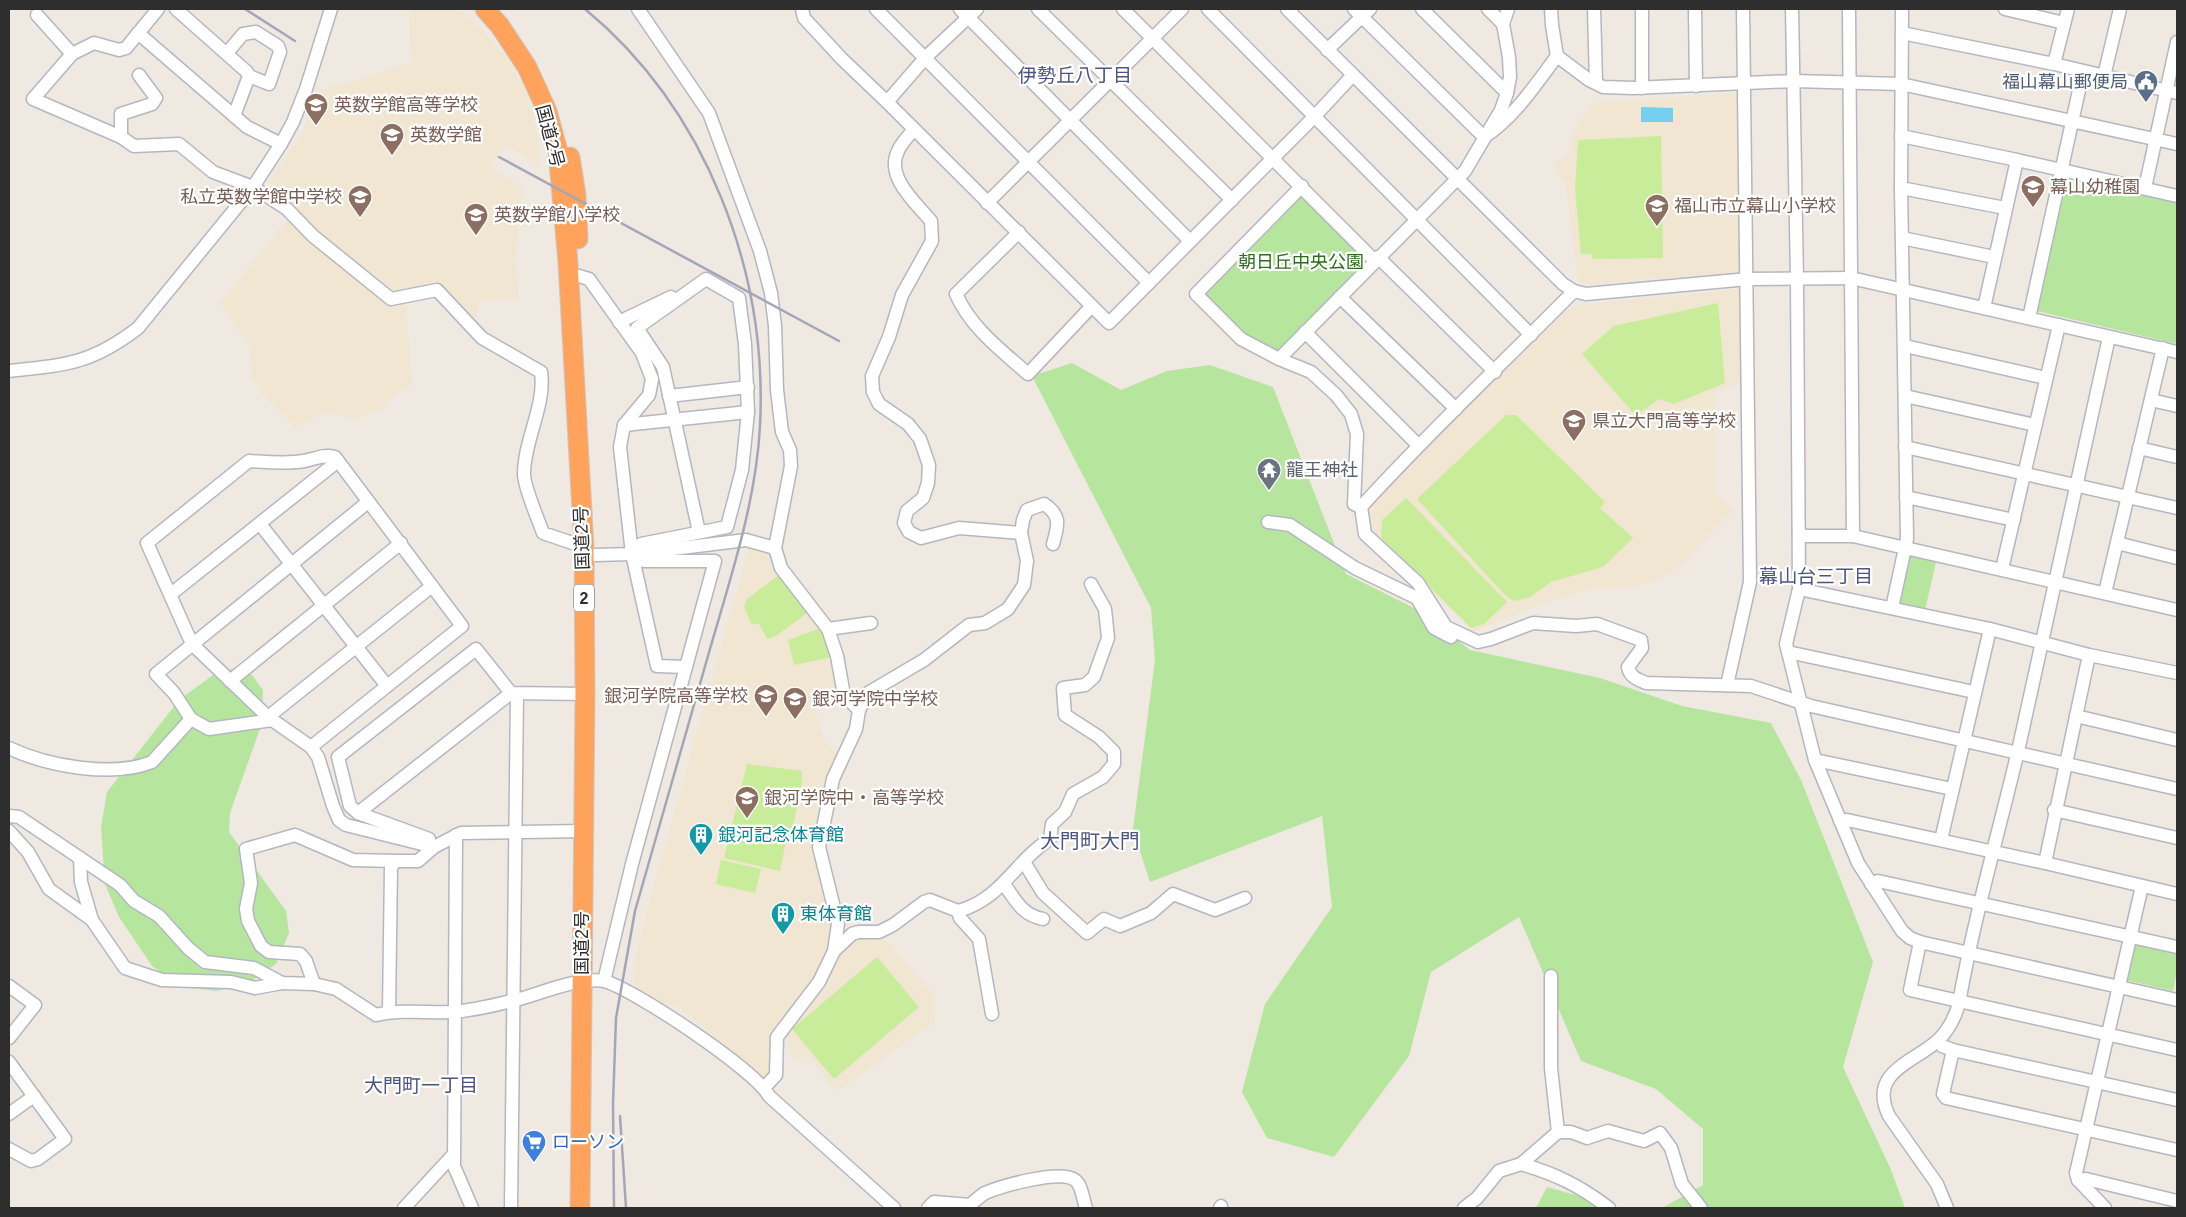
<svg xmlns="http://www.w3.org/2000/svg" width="2186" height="1217" font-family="Arial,'Noto Sans JP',sans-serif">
  <rect width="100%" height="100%" fill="#efe9e1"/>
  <g fill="#f0e6d1">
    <path d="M411,9H451L466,13L508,59L525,90L538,137L540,167L506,144L490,168L522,187L515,262L519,299L480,301L474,325L446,291L403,292L394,290L320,235L303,220L293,205L273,191L269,182L301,135L319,91L412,63L409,22Z"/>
    <path d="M1740,93L1745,268L1739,272L1592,284L1578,282L1566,185L1552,165L1572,151L1568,143L1591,103Z"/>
    <path d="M290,217L294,227L391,305L406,301L412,385L394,395L384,408L356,419L326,412L295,428L260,390L253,377L249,345L220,303Z"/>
    <path d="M1741,289L1745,381L1715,391V493L1733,510L1679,568L1654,581L1631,588L1589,589L1552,600L1477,630H1472L1369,533L1366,514L1380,493L1565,312L1576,305Z"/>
    <path d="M749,548L771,554L824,625L842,700L811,699L825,741L837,755L827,785L816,853L833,925L830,944L816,979L773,1031L772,1072L764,1081L739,1062L734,1054L677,1005L660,1002L634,985L636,955L650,899Z"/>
    <path d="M863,937L886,940L935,996V1022L837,1091L807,1054L796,1063L791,1055L787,1032L826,980L839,955L852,940Z"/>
  </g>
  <g fill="#b6e59e">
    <path d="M2069,176L2177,200V344L2037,311L2047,260Z"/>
    <path d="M1301,192L1370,262L1278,352L1242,334L1202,294Z"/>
    <path d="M1072,363L1121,390L1167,371L1210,365L1273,387L1346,574L1420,611L1470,650L1600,678L1682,706L1771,723L1801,780L1873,962L1843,1067L1891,1170L1905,1208H1662L1703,1185V1129L1656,1089L1581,1061L1519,917L1431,972L1409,1056L1334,1157L1267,1138L1242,1092L1265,1004L1332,907L1322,816L1150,882L1133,829L1155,660L1151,608L1032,376Z"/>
    <path d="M1909,555L1936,562L1925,610L1899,604Z"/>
    <path d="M232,669L252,675L263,690L262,723L230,813L229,832L286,911L289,933L276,964L250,982L217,991L183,987L152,966L119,917L105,884L101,827L107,792L179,700L213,675Z"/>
    <path d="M2131,936L2177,947V971L2173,991L2122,979Z"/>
    <path d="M1547,1187L1621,1208H1536Z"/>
  </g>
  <g fill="#c9ec9a">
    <path d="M1661,136L1663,258L1593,259L1591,254H1581L1575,189L1578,140Z"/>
    <path d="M1718,303L1725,383L1674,404L1660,399L1635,415L1582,354L1614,326Z"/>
    <path d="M1506,415H1516L1605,502L1600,508L1633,538L1603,567L1551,582L1530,597L1514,601L1504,594L1417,499Z"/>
    <path d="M1406,498L1507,602L1484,624L1471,628L1381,538L1382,520Z"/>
    <path d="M779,575L807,613L776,636L767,639L759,623L752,625L744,607L747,599Z"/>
    <path d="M823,627L832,657L794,665L788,640Z"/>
    <path d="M747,764L802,771V782L790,841H786L780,871L724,858Z"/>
    <path d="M721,860L761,869L755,893L716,884Z"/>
    <path d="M877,957L919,1007L834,1079L792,1029Z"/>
  </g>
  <path fill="#75cff0" d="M1641,107L1673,108V122H1641Z"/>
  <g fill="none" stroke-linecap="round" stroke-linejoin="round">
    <defs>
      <g id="minor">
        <path d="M176,9L247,72L249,76L234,116"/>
        <path d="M638,9L709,113L760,251L771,293L775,326L777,390L782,432L790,450L791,466L775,548L781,568L828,629L837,656L844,695L859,710L856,729L833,779L819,847L838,924L834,951L819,982L777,1037L776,1075L764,1088"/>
        <path d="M802,9L804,18L842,59L887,102L1109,323L1314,117L1353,75"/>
        <path d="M876,9L1149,283"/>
        <path d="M960,9L1190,241"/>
        <path d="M1038,9L1232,200"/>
        <path d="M1123,9L1375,261"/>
        <path d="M1208,9L1531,335"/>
        <path d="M1287,9L1563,284L1574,291L1586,294L1748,279L1851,278L2177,352"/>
        <path d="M1354,9L1484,137C1514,118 1536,84 1557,56L1589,80L1603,87L1633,88L1794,81L1901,84L2177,144"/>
        <path d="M1422,9L1507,93"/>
        <path d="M1488,9L1503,24"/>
        <path d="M1551,9L1552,25L1557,56"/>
        <path d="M1594,9L1596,83"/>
        <path d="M1642,9V88"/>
        <path d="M1695,9L1696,86"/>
        <path d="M1792,9L1797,279L1799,589L1786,644L1815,760L1858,863L1902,931L1910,938L1920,942L1910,990L2177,1050"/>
        <path d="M1849,9L1853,536"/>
        <path d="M2005,9L2064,23"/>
        <path d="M37,15L72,54"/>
        <path d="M138,33L247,127L281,144"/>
        <path d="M1902,33L2054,64L2177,93"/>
        <path d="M1327,50L1370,9"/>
        <path d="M227,53L243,34L256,32L278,46L280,52L269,84L249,76"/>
        <path d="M2054,64L2068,9"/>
        <path d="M139,75L156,98L152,104L121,114V137L134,146L179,144L213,172L253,187L287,209L313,236L391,299L437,290L482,338L541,372C546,405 524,440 524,474C524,487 538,519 543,533L584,547"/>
        <path d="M2104,76L2120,9"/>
        <path d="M887,102L926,57L977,9"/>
        <path d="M914,129C909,136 901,143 898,151C885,177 916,203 931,221L932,241L902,295L889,337L872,376L873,392L879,404L908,424L920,439L929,465L928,483L923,498L907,511L904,523L909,532L921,538L959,528L1021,533"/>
        <path d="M1901,136L2017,160"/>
        <path d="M121,137L33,99L72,54L94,43L119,50L126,48L158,9"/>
        <path d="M1302,186L1196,294L1241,339L1279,359L1465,171L1501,110L1507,93L1510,77L1509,57L1503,24L1508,9"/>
        <path d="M1901,188L2005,208"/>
        <path d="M2145,188L2177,42"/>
        <path d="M987,203L1182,9"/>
        <path d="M1019,232L956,294C971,328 1001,350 1028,374L1091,307"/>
        <path d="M1902,238L1994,257"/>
        <path d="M1378,257L1495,372"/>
        <path d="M579,276L589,279L642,353L652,379L649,395L624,425L620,447L632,554L657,666L686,667"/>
        <path d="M1340,297L1456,409"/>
        <path d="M1984,308L2017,160L2177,196"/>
        <path d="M2029,318L2083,72"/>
        <path d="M619,322L671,297"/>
        <path d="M1305,332L1418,445"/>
        <path d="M1905,346L2046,378"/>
        <path d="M1279,359L1311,372L1336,395L1351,414L1357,434L1354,504L1361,507C1429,432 1503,363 1574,291"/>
        <path d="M9,371C66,365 91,364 138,328L253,187L281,144L293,122L306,89L331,9"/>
        <path d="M669,396L748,387"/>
        <path d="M1905,396L2035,425"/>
        <path d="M2151,400L2177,406"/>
        <path d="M624,425L748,412"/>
        <path d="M1905,447L2177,508"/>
        <path d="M2139,448L2177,457"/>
        <path d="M1906,497L2014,520"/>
        <path d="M1361,507L1365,534L1418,583L1446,627L1478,642L1491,639L1533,623L1576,626L1597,624L1641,640L1642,648L1628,667C1630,677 1637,679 1646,683L1751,686L1811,706L2177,789"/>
        <path d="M1268,522L1290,525L1355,568L1417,598L1434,628L1451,637"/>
        <path d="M260,524L387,686"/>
        <path d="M1799,534L1806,536H1853L2177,610"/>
        <path d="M2117,543L2177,558"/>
        <path d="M594,555L632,554L746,540L775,548"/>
        <path d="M2002,569L2059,325"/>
        <path d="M1799,589L1990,629L2089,655L2177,673"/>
        <path d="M2105,593L2163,348"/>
        <path d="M171,594L338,461"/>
        <path d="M1892,608L1907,539L1901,188L1902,9"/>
        <path d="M828,629L871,623"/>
        <path d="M1788,652L1974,692"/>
        <path d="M230,681L401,543"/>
        <path d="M1727,685L1750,582L1743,9"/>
        <path d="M859,710L868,693L924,660L969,625L985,623L1008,609L1024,585L1027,561L1021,533L1023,520L1027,510L1044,504C1062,516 1058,525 1053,544"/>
        <path d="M2076,716L2177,740"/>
        <path d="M268,717L432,586"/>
        <path d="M191,719L174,693L156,674L368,502"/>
        <path d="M311,747L462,626L335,457C323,454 315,459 304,461C286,464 267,462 249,461L147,543L192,644L268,717L311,747L318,757L333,806L339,820L346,825L434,847L461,833L583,831"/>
        <path d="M9,748C47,766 112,778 152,762L191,719L209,729L272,720"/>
        <path d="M1815,760L1952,789"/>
        <path d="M2054,810L2177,838"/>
        <path d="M358,813L511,693"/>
        <path d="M9,816L19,817L120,885L134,901L159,916L188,948L205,962L254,968L282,983L314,984L336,989L376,1015C401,1009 427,1013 452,1012C472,1011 495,1005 516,1000C539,994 581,976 604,981C634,989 755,1070 769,1096L894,1208"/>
        <path d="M1840,821L1847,820L2045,863L2177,894"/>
        <path d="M9,831L28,852L49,889L92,920L125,968L162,980L231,982L255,988L282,983"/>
        <path d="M456,835L454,1166L472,1208"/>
        <path d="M429,839L358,813L350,806L338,757L476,649L511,693L585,694"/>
        <path d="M1941,840L1990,629"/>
        <path d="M80,858L81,882L92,920"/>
        <path d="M1024,862L1043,893L1087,933L1104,919L1120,926L1151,913L1173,894L1215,910L1245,898"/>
        <path d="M2045,863L2089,655"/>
        <path d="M1004,884C1016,901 1022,915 1043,919"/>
        <path d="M1871,884L1878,881L2177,947"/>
        <path d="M958,911L960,918L979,939L992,1014"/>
        <path d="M1920,942L2177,1000"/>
        <path d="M834,951L852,934L858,932H879L893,925L924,902L930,900L958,911C1002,899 1015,861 1050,839L1052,824L1065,812L1073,794L1103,777L1114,764V752L1099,737L1065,715L1063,688L1085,685L1094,677L1108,638L1105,609L1091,584"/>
        <path d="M604,981L632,864L715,561H644L632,554L641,544L727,527L742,470L748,412L745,344L739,298L706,279L637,328L663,367L699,532"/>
        <path d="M314,984L306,961L300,954L269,952L261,946L248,921L246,909L251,883L246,849L295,835L353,860L396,861"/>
        <path d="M9,986L35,1005L9,1038"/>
        <path d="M389,1011L391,867L396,861H418L434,847"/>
        <path d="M1938,1041L1942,1046L1953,1050L1943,1094L1946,1098L2177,1150"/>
        <path d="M1953,1050L2177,1100"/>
        <path d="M9,1062L65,1139L38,1159L31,1161L9,1149"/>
        <path d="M9,1114L34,1096"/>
        <path d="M1558,1132H1571L1587,1138L1608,1131L1644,1141L1660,1133L1671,1148L1682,1184L1701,1208"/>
        <path d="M1521,1164C1556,1174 1580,1186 1609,1208"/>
        <path d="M2078,1180L2086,1179L2177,1201"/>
        <path d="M404,1208L453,1155"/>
        <path d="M511,1208L517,694"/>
        <path d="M928,1208L934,1202L970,1205C975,1201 980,1196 985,1193C1002,1186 1060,1169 1075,1180C1082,1185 1083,1200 1086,1208"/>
        <path d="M1220,1208L1221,1206"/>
        <path d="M1464,1208L1477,1198L1499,1171L1521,1164L1558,1132L1551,1068V976"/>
        <path d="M1947,1208L1937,1184L1889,1116C1868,1073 1912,1063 1936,1042C1947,1033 1956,1016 1959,1003C1974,918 1998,835 2018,751C2049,613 2078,475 2109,337"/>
        <path d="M2105,1208L2078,1180L2076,1173L2142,886"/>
      </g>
      <g id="highway">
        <path d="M485,9L500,26L527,67L547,111L558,151L568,263L584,547L585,694L580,1208"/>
        <path d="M570,157L576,195L578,239"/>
      </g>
    </defs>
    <use href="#minor" stroke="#b4b7c1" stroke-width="15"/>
    <use href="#highway" stroke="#c9c9c9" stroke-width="21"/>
    <use href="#minor" stroke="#fff" stroke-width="12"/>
    <use href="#highway" stroke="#ffa35c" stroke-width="19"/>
    <g stroke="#a3a6b8" stroke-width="2.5">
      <path d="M245,9L295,41"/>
      <path d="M585,9C706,109 768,271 760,426C756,502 731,576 710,649C685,736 660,824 635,911L616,1018L613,1104L614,1208"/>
      <path d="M499,157L839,341"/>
      <path d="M620,1116L626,1208"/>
    </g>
  </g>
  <defs>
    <symbol id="civic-pin" viewBox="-11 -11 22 30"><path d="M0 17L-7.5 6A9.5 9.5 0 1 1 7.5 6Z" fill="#5c6f8a" stroke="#fff"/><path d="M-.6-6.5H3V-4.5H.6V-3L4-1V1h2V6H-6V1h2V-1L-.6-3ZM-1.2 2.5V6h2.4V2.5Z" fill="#fff"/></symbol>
    <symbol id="school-pin" viewBox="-11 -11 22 30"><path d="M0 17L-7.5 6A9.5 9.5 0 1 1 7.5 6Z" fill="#8d6e63" stroke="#fff"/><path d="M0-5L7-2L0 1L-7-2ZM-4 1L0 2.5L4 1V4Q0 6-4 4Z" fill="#fff"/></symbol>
    <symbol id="temple-pin" viewBox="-11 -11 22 30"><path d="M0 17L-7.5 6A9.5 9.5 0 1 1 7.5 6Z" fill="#6b7280" stroke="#fff"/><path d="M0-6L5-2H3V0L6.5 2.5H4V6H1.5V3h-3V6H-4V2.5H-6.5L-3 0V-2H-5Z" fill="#fff"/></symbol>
    <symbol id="building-pin" viewBox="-11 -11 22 30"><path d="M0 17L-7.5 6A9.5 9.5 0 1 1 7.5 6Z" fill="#0f9aa8" stroke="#fff"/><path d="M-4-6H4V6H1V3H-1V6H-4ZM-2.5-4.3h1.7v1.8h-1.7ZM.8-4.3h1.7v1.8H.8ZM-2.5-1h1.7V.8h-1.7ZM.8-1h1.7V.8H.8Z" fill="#fff"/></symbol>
    <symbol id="supermarket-pin" viewBox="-11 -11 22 30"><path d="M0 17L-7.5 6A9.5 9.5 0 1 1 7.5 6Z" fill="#3f7fe0" stroke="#fff"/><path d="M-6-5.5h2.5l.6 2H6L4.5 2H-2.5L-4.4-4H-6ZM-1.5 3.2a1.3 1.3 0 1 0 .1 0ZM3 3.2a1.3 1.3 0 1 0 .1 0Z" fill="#fff"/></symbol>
  </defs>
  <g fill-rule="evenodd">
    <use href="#civic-pin" x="2132" y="68" width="28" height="38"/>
    <use href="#school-pin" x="302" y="91" width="28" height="38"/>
    <use href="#school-pin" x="378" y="121" width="28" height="38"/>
    <use href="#school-pin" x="2019" y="173" width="28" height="38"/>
    <use href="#school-pin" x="346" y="183" width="28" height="38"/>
    <use href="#school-pin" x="1643" y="192" width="28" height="38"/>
    <use href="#school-pin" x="462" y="201" width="28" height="38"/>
    <use href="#school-pin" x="1560" y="407" width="28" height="38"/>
    <use href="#temple-pin" x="1255" y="456" width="28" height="38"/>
    <use href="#school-pin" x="752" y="682" width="28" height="38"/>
    <use href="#school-pin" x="781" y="685" width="28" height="38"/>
    <use href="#school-pin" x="733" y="784" width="28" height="38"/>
    <use href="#building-pin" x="687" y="821" width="28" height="38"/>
    <use href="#building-pin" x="769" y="900" width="28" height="38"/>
    <use href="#supermarket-pin" x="520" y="1128" width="28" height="38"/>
  </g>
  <g text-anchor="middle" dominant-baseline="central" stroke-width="4.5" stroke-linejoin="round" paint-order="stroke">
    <rect fill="#fff" stroke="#6d6d6d" stroke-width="1" x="574" y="584.5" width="20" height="27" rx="4"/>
    <g font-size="16" font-weight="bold" fill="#2e2e2e">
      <text x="584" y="598">2</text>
    </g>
    <g font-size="18" fill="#4e5e75" stroke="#fff" text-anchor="end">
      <text x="2128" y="82">福山幕山郵便局</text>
    </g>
    <g font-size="18" fill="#785e54" stroke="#fff" text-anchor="start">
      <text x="334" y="105">英数学館高等学校</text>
      <text x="410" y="135">英数学館</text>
      <text x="2050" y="187">幕山幼稚園</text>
      <text x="342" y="197" text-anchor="end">私立英数学館中学校</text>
      <text x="1674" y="206">福山市立幕山小学校</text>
      <text x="494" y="215">英数学館小学校</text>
      <text x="1592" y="421">県立大門高等学校</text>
      <text x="748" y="696" text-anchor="end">銀河学院高等学校</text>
      <text x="812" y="699">銀河学院中学校</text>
      <text x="764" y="798">銀河学院中・高等学校</text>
    </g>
    <g font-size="18" fill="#2e2e2e" stroke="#fff">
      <text transform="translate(550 136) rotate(75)">国道2号</text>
      <text transform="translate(582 538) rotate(-92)">国道2号</text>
      <text transform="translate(582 943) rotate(-90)">国道2号</text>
    </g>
    <g font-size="18" fill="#2c6e1b" stroke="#fff">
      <text x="1301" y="262">朝日丘中央公園</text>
    </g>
    <g font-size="18" fill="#5b616d" stroke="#fff" text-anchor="start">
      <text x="1286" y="470">龍王神社</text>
    </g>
    <g font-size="18" fill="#0d838f" stroke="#fff" text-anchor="start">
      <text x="718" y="835">銀河記念体育館</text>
      <text x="800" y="914">東体育館</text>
    </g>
    <g font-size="18" fill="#366cbe" stroke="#fff" text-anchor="start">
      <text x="552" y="1142">ローソン</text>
    </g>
    <g font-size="19" fill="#4d5680" stroke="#fff">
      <text x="1075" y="75">伊勢丘八丁目</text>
      <text x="1816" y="576">幕山台三丁目</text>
      <text x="421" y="1085">大門町一丁目</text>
    </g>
    <g font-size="20" fill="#4d5680" stroke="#fff">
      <text x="1090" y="841">大門町大門</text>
    </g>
  </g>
  <rect width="2186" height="1217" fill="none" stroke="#2e2e2e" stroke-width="20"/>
</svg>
